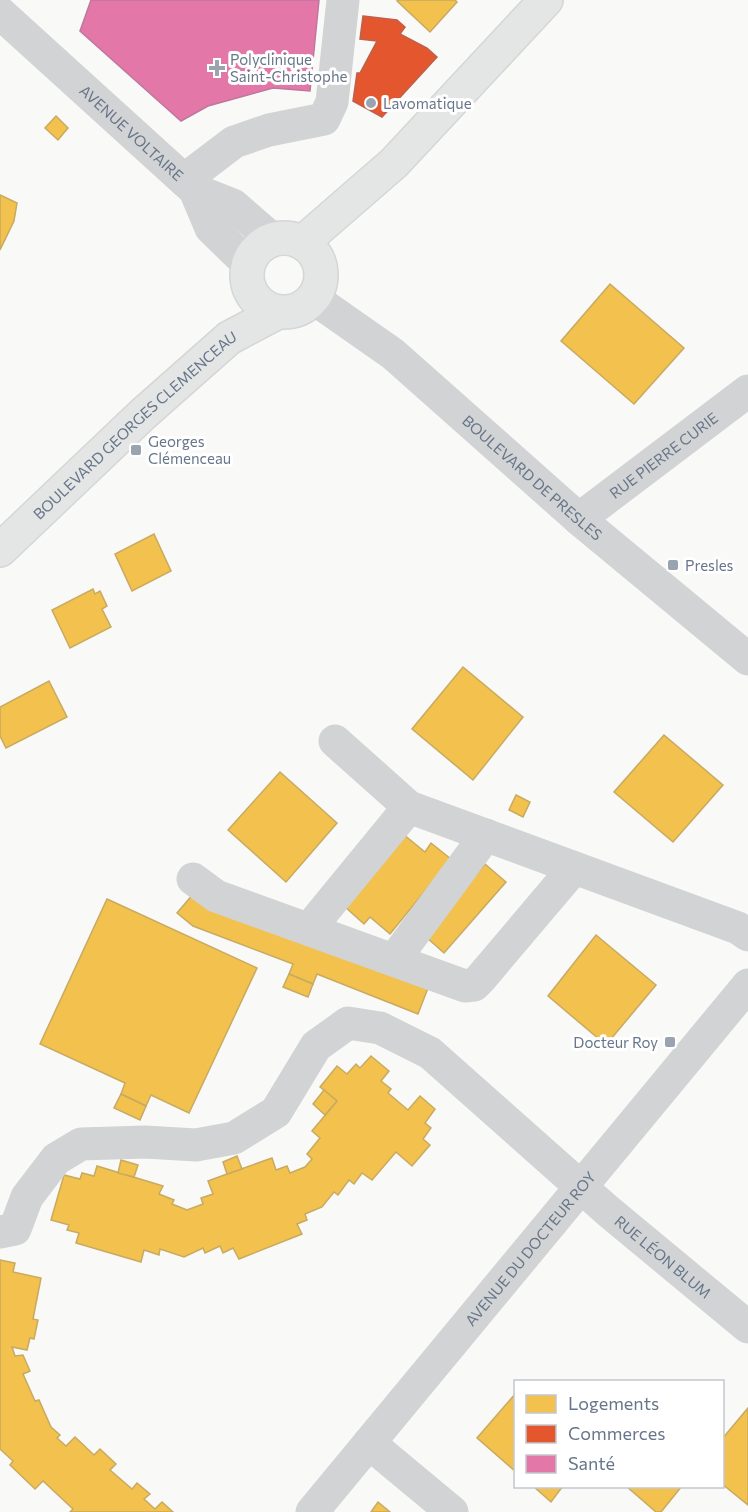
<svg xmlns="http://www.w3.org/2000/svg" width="748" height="1512" font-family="Commissioner,sans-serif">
  <rect width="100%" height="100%" fill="#f9f9f8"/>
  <g fill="#f2c14e" stroke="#c8aa60" stroke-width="1.5">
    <path d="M399,0H455L457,2L430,32L397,1Z"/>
    <path d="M56,116L68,128L58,140L45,128Z"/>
    <path d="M0,195L17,203L14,221L0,250Z"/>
    <path d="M610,284L684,348L634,404L561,341Z"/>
    <path d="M154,534L171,571L132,591L115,554Z"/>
    <path d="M93,589L95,594L100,591L107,606L102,609L111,627L70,648L52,610Z"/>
    <path d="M463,667L523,717L473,780L412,729Z"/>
    <path d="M49,681L67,717L6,748L0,736V707Z"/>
    <path d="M664,735L723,785L673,842L614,792Z"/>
    <path d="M280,772L337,823L286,882L228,830Z"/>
    <path d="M516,795L530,802L523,817L509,810Z"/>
    <path d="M403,834L425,852L431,843L451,859L390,934L370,917L364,924L344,906Z"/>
    <path d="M485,864L506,882L444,953L425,936Z"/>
    <path d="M195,892L428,988L418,1014L317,974L313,984L289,974L293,964L193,926L177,913Z"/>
    <path d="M107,899L257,968L189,1113L151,1095L146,1106L121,1094L125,1083L40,1044Z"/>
    <path d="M596,935L656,985L606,1045L548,996Z"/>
    <path d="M289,974L313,984L308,997L283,987Z"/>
    <path d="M371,1056L389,1071L381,1081L391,1089L388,1093L408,1110L420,1096L435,1109L425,1123L431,1128L423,1139L430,1145L412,1166L396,1152L372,1180L362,1173L354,1184L349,1180L338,1195L334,1192L322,1207L305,1214L307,1220L297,1224L302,1234L239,1259L233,1248L223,1253L220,1246L205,1253L203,1248L184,1257L160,1249L159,1255L144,1250L141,1262L76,1243L79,1233L67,1230L69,1225L51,1220L64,1175L80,1179L82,1173L94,1176L97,1166L163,1186L159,1194L174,1200L172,1204L187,1210L203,1204L201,1198L213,1194L208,1181L227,1174L272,1158L276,1170L287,1166L290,1173L305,1167L312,1159L307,1154L320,1138L312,1131L337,1101L320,1087L337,1066L347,1074L356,1064L360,1068Z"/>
    <path d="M324,1090L337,1101L325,1115L313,1104Z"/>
    <path d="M121,1094L146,1106L140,1120L114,1108Z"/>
    <path d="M237,1156L242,1169L227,1174L223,1162Z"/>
    <path d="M121,1160L138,1165L134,1177L118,1173Z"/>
    <path d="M0,1260L15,1263L13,1272L41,1278L33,1319L38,1320L34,1339L30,1338L27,1350L12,1347L15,1356L23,1355L30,1371L23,1374L35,1401L39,1400L51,1427L60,1435L57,1438L66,1446L75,1437L94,1455L100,1449L116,1464L110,1470L132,1489L137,1483L150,1494L144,1499L155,1509L162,1502L173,1512H70L73,1509L43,1481L35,1489L10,1465L13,1461L0,1449Z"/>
    <path d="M516,1393V1472L477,1438Z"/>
    <path d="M748,1408V1505L722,1484V1439Z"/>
    <path d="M533,1486H563L551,1502Z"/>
    <path d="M626,1486H682L661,1512H656Z"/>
    <path d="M378,1502L390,1512H371Z"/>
  </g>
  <path fill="#e4572e" stroke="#be604a" stroke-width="1.5" d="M363,16L397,20L405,27L400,34L427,48L437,57L382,117L353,101L357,73H360L377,41L360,39Z"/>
  <path fill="#e377a8" stroke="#be779f" stroke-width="1.5" d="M91,0H319L310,91L273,88L208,106L181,121L80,31Z"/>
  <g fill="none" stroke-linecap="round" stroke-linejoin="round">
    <defs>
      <g id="major">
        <circle cx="284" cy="275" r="37"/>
        <path d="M303,242L394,163L546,0"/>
        <path id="s6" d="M0,550L143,414L229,338L278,312"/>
      </g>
    </defs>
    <use href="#major" stroke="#d4d6d7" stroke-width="36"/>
    <g stroke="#d2d3d4" stroke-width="33">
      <path id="s1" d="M0,13L195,190L211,228L248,264"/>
      <path d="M184,180L234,142L269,130L324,119L332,102L343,0"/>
      <path d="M195,190L233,205L272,239"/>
      <path id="s2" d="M313,298L393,354L579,519L748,659"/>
      <path id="s3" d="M579,519L748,391"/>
      <path d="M335,741L409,807L738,928L748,935"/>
      <path d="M193,879L216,896L465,986L474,985L481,978L574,868"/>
      <path d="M309,929L409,807"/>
      <path d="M394,960L486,835"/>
      <path id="s4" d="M0,1232L15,1229L27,1197L56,1159L81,1144L145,1142L196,1145L234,1138L276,1112L316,1046L348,1023L380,1028L430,1053L608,1211L748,1327"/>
      <path d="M369,1443L452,1512"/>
      <path id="s5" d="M312,1512L748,985"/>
    </g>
    <use href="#major" stroke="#e4e5e5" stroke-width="33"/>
  </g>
  <g fill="#9aa4b0" stroke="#fff" stroke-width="2">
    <path d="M214 59h6v6h6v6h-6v6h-6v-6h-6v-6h6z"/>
    <circle cx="371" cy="103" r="6"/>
    <rect x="130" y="444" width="12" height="12" rx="3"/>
    <rect x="667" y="559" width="12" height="12" rx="3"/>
    <rect x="664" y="1036" width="12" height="12" rx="3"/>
  </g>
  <g text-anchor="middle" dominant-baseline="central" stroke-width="6" stroke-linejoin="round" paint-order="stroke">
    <g font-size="15" fill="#67768a" stroke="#fff" text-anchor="start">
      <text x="230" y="59">Polyclinique<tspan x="230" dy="17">Saint-Christophe</tspan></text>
      <text x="383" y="103">Lavomatique</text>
      <text x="148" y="441">Georges<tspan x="148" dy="17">Clémenceau</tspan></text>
      <text x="685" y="565">Presles</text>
      <text x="658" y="1042" text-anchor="end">Docteur Roy</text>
    </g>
    <g font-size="15" fill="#67768a" stroke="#fff">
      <text stroke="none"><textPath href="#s1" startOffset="178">AVENUE VOLTAIRE</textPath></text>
      <text stroke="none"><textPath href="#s6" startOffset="184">BOULEVARD GEORGES CLEMENCEAU</textPath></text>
      <text stroke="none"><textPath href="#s3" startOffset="106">RUE PIERRE CURIE</textPath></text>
      <text stroke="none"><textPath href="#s2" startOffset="284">BOULEVARD DE PRESLES</textPath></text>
      <text stroke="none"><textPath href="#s5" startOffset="342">AVENUE DU DOCTEUR ROY</textPath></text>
      <text stroke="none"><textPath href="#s4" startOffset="844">RUE LÉON BLUM</textPath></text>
    </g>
  </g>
  <rect x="514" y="1380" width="210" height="108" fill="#ffffff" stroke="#c2c8d0" stroke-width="1.5"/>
  <rect x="526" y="1395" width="30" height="18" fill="#f2c14e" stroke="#c2c8d0" stroke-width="1.5"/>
  <text x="568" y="1410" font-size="18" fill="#67768a">Logements</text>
  <rect x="526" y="1425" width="30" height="18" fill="#e4572e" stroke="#c2c8d0" stroke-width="1.5"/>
  <text x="568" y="1440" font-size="18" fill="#67768a">Commerces</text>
  <rect x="526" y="1455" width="30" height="18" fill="#e377a8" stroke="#c2c8d0" stroke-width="1.5"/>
  <text x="568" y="1470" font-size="18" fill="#67768a">Santé</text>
</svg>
